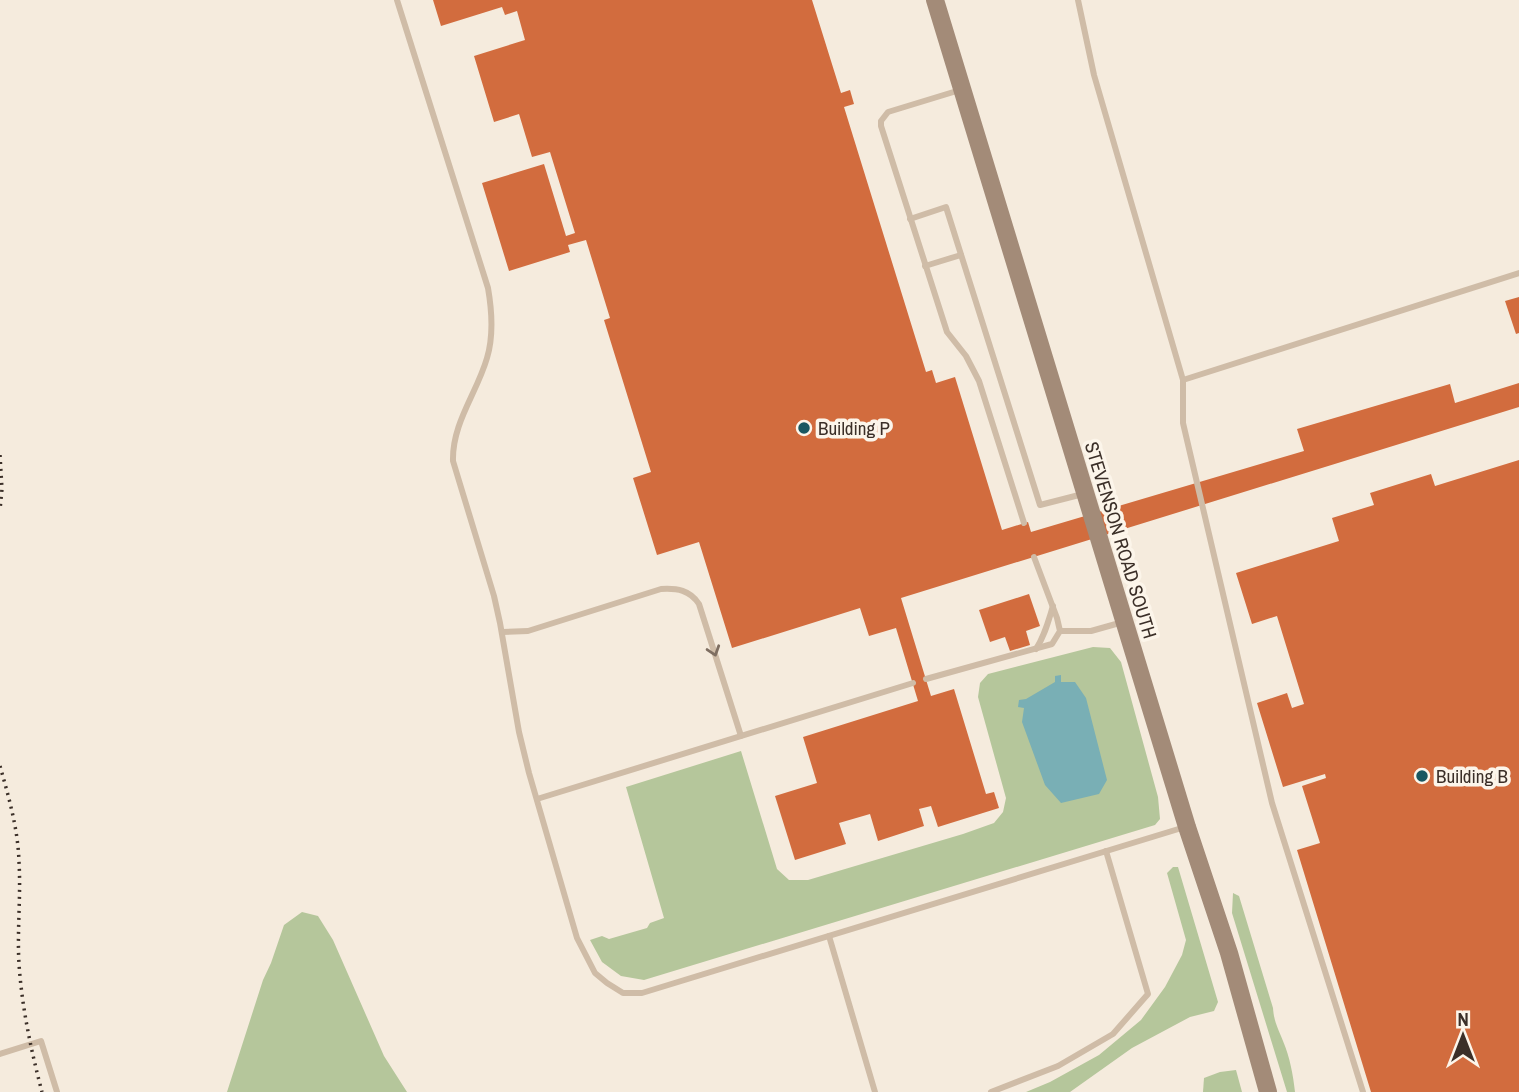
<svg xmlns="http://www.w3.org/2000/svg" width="1519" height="1092" font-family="'Archivo Narrow',sans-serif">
  <rect width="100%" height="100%" fill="#f5ebdd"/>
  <g fill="#b5c69b">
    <path d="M1093,647L1110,648L1121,662L1158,797L1160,819L1155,825L644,980L621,976L602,962L590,940L602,936L609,939L647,928L650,923L664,918L626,787L741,751L777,869L789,880H808L963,834L994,823L1003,812L1006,798L978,697L980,683L988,674Z"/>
    <path d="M1173,867H1178L1218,1002L1214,1011L1190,1017L1132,1048L1070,1092H1026L1050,1082L1099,1055L1141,1020L1165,987L1182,955L1186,940L1167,873Z"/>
    <path d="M1233,893L1239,896L1273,1008C1274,1022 1278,1028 1283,1041C1290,1058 1293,1074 1295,1092H1287L1232,913Z"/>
    <path d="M302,912L318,916L333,940L384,1056L407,1092H227L263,980L271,963L284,925Z"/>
    <path d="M1236,1070L1242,1092H1203L1204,1078L1220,1072Z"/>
  </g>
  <path fill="#79afb5" d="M1061,675V682H1075L1086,698L1107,780L1099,794L1061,803L1045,785L1022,722L1024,708L1018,707L1019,700L1026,699L1055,682V676Z"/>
  <g fill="#d26c3e">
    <path d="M433,0H812L841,93L850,90L854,104L844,107L926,372L932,370L936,383L955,377L1002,530L1028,522L1031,532L1304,451L1297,429L1450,384L1455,403L1519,383V407L901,598L931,696L954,689L986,794L994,792L999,808L938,827L931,806L919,809L924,826L878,841L870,814L839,823L846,844L795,860L775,796L817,783L803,737L918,701L896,628L869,636L860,608L732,648L699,542L657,555L633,478L651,472L604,320L610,318L586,240L568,245L570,252L509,271L482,183L544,164L566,236L575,233L550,152L532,157L519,114L494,122L474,56L525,40L517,11L505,15L502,7L441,26Z"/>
    <path d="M1519,297V333L1516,334L1505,301Z"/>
    <path d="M1519,460V1092H1371L1297,850L1320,843L1302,786L1326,778L1325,774L1283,787L1257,703L1287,693L1292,708L1304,704L1277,616L1252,624L1236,573L1339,541L1332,518L1374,505L1370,493L1431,474L1435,486Z"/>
    <path d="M1029,594L1040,626L1026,631L1030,645L1010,651L1005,637L990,642L979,610Z"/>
  </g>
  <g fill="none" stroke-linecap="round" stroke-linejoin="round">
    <g stroke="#cfbca7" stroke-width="6">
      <path d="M397,0L488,288C492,311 494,335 487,358C477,393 452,423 453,461L494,596L500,623L519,732L529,773L577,938L595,973L607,983L623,993H642L1185,827"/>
      <path d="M1078,0L1094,75L1183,380L1519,273"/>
      <path d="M960,90L888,112L881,121V126L947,332L966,356L979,381L1024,523"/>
      <path d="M910,219L946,207L1040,505L1083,494"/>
      <path d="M925,266L961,255"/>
      <path d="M1183,380V423L1272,803L1363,1092"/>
      <path d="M1060,631H1091L1123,622"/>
      <path d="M502,632L528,631L661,589C677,588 690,590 699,604L741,736"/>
      <path d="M1036,649C1045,635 1048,622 1053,606"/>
      <path d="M926,679L1052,644L1060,631L1057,618L1034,557"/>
      <path d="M537,799L913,683"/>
      <path d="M829,936L875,1092"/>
      <path d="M0,1054L41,1041L57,1092"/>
      <path d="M991,1092L1058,1066L1113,1034L1148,994L1106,851"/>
    </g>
    <path stroke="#a38b78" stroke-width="18" d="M935,0L1187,827L1229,953L1268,1092"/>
    <g stroke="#3b2f28" stroke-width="3.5" stroke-dasharray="2 5" stroke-linecap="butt">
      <path d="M0,455L2,489L0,510"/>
      <path d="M0,766C9,798 18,829 19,862C21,896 17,930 19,964C22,1008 31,1050 42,1092"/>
    </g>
  </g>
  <defs><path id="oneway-chevron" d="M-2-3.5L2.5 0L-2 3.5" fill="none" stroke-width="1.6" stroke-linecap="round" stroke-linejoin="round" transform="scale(1.75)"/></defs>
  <use stroke="#7e6e61" href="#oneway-chevron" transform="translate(714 651) rotate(72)"/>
  <g fill="#195761" stroke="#fcf5ea" stroke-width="2.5">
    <circle cx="804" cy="428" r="7"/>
    <circle cx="1422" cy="776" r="7"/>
  </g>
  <g text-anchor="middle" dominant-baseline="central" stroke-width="7" stroke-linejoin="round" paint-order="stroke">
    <g font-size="19" fill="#3b2f28" stroke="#fcf5ea" text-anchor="start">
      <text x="818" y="428">Building P</text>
      <text x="1436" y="776">Building B</text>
    </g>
    <g font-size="19" fill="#3b2f28" stroke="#fcf5ea">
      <text transform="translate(1121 540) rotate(73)">STEVENSON ROAD SOUTH</text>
    </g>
  </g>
  <g transform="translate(1463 1036)" stroke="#fcf5ea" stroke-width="5" paint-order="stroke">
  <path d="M0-5L12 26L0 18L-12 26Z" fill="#3b2f28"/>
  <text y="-10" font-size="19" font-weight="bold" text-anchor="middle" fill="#3b2f28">N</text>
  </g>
</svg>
